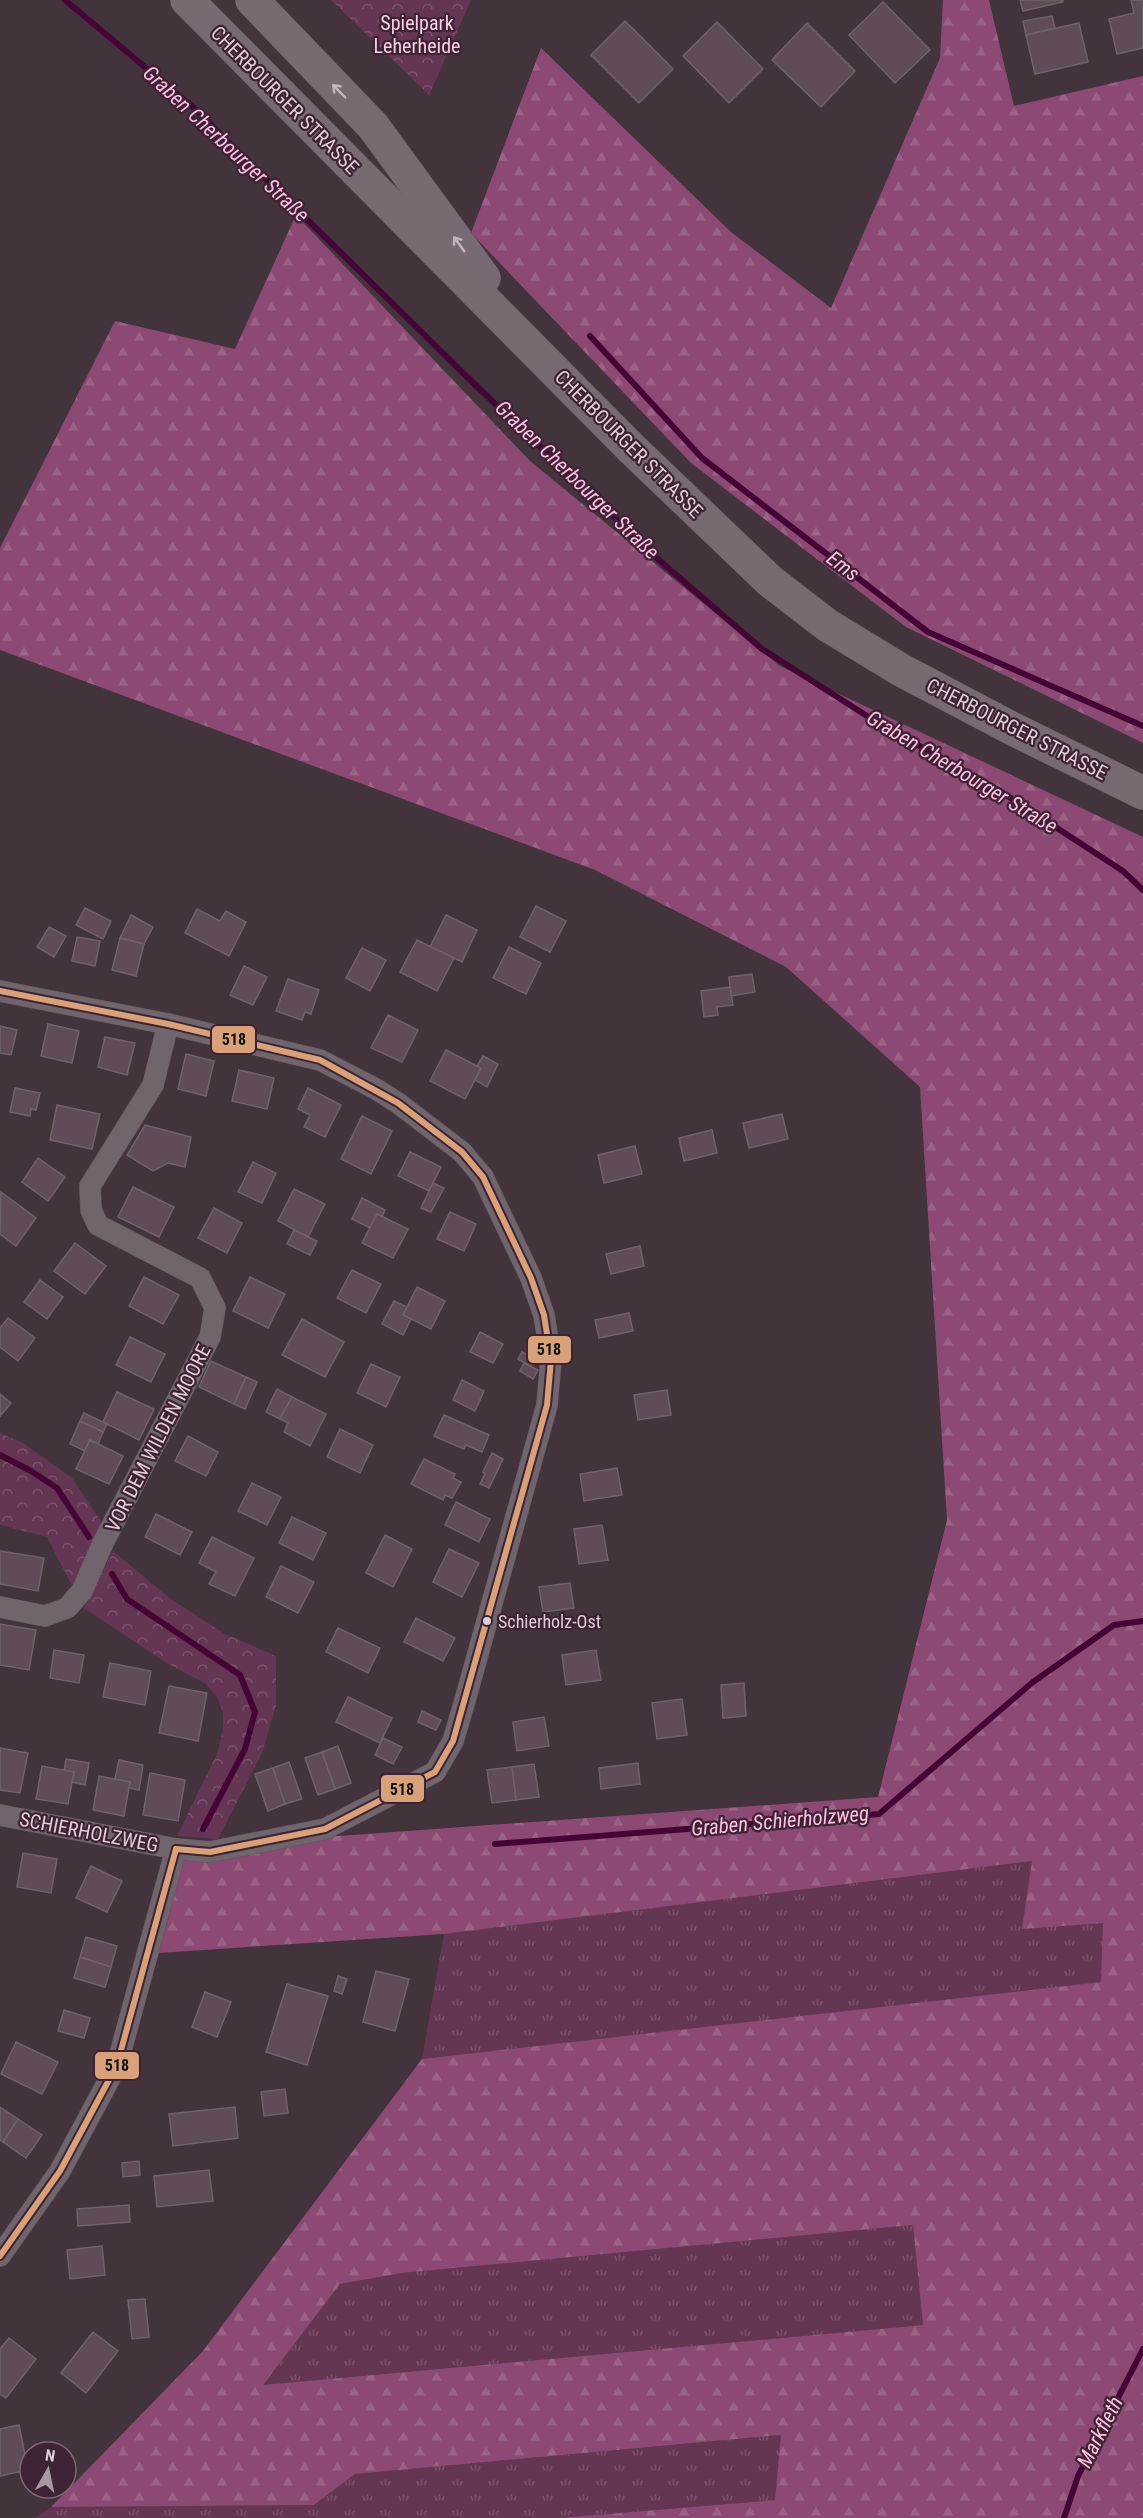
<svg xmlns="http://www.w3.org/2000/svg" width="1143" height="2518" font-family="'Roboto Condensed',sans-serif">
  <defs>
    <pattern id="grass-tufts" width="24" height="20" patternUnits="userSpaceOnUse" patternTransform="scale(1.5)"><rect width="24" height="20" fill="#653654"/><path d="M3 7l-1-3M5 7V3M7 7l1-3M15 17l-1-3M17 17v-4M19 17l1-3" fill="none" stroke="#7b526c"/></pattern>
    <pattern id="forest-firs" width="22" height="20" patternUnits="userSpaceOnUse" patternTransform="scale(1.5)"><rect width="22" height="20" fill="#8b4973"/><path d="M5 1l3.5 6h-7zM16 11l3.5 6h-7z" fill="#9b6286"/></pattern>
    <pattern id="park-crowns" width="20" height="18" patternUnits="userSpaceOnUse" patternTransform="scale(1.5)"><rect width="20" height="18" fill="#653654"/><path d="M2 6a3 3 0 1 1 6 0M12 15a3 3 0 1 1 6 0" fill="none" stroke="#7b526c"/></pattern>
  </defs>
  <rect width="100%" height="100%" fill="#42333c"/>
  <g fill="url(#grass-tufts)">
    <path d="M1033,1861L1104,1923L1101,1983L422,2059L444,1934Z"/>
    <path d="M913,2225L923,2325L263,2385L340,2284L402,2273Z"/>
    <path d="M782,2435L776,2500L559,2518H35L51,2507L314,2505L355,2474Z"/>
  </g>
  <g fill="url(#forest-firs)" fill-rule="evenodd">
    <path d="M943,0H989L1014,106L1143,76V743L906,627L691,463L471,233L541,48L731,232L831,308L940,58Z"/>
    <path d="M296,215L530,461L780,666L1143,837V2518H559L775,2500L781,2435L355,2474L314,2505L51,2507L203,2351L422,2059L1101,1982L1103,1923L1022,1929L1032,1861L444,1934L158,1953L182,1854L325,1837L878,1797L947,1520L920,1087L786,967L595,870L0,650V548L115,321L235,349ZM913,2225L923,2325L263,2385L340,2284L402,2273Z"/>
  </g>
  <g fill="url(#park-crowns)">
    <path d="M331,0H471L429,95Z"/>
    <path d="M0,1433L23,1443L72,1478L102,1523L72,1586L47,1537L0,1525Z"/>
    <path d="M113,1551L168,1597L225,1634L276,1656V1706L262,1753L218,1839L177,1836L217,1754L223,1730V1712L218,1699L206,1684L165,1662L84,1608Z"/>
  </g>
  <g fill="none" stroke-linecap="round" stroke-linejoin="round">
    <g stroke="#450534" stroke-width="6">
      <path d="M65,0L195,109L465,375L659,560L762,649L875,721L1000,791L1123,871L1143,890"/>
      <path d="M590,336L702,458L928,632L1143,726"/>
      <path d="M0,1455L31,1471L57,1488L89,1537"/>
      <path d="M112,1574L127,1599L240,1675L255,1712L245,1749L203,1829"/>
      <path d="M495,1844L879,1814L1033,1682L1114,1625L1143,1621"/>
      <path d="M1064,2518L1078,2476L1143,2349"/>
    </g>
  </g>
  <g fill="#5f4c58" stroke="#6f626a" stroke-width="1.5">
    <path d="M1020,0H1063V2L1023,11Z"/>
    <path d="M1131,0H1143V48L1117,54L1109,19L1134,13Z"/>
    <path d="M883,2L930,50L895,83L849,35Z"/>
    <path d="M1052,16L1055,28L1026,35L1023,21Z"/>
    <path d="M625,21L673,69L639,103L591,55Z"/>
    <path d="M717,22L763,69L729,103L683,56Z"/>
    <path d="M807,23L855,71L821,107L772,60Z"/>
    <path d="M1079,23L1088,62L1035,74L1026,35Z"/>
    <path d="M536,906L566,921L550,952L520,937Z"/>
    <path d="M85,908L111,921L103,939L76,925Z"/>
    <path d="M197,909L220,921L226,911L246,922L229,956L185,933Z"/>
    <path d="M131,915L153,927L144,944L120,938Z"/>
    <path d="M446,915L477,930L462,962L430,947Z"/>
    <path d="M49,927L66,936L54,957L37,947Z"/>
    <path d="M77,937L100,941L95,966L72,961Z"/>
    <path d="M120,938L144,944L136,976L112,970Z"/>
    <path d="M417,940L454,958L437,991L400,972Z"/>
    <path d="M509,947L541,963L526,994L493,978Z"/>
    <path d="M362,948L386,960L370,991L346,978Z"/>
    <path d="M244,966L267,977L253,1005L230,995Z"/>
    <path d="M752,974L755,992L731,996L729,977Z"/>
    <path d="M288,979L319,990L311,1014L305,1012L302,1020L276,1011Z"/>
    <path d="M730,987L733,1005L717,1007L718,1015L704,1017L701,991Z"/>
    <path d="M388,1015L418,1030L402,1062L371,1048Z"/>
    <path d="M48,1024L79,1031L72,1063L41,1056Z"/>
    <path d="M0,1026L17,1030L11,1055L0,1053Z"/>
    <path d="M105,1037L135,1043L127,1075L98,1067Z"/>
    <path d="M446,1050L481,1068L465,1099L430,1081Z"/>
    <path d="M186,1054L214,1061L206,1096L178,1089Z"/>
    <path d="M483,1056L498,1064L487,1087L475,1080L481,1068L477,1066Z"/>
    <path d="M239,1070L274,1078L267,1109L232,1101Z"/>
    <path d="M15,1088L40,1093L36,1110L31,1109L30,1116L10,1112Z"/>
    <path d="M308,1088L341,1105L325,1137L304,1127L310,1115L298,1109Z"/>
    <path d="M57,1105L100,1114L92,1149L50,1140Z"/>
    <path d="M782,1114L788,1139L749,1148L743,1123Z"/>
    <path d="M362,1116L392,1131L371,1174L341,1159Z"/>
    <path d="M145,1125L191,1137L185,1167L168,1163L153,1171L127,1155Z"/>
    <path d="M712,1130L717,1153L684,1161L679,1138Z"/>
    <path d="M635,1146L642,1174L604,1183L598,1155Z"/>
    <path d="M410,1152L441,1167L429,1191L398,1176Z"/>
    <path d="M38,1158L65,1177L48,1201L22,1182Z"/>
    <path d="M253,1162L276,1173L262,1203L238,1192Z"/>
    <path d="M433,1183L444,1188L431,1212L421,1208Z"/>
    <path d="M133,1187L174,1207L159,1237L118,1217Z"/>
    <path d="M294,1189L325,1204L308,1237L278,1221Z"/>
    <path d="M1,1192L36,1218L16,1246L0,1234Z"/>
    <path d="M362,1198L385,1210L382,1217L377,1214L370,1228L352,1219Z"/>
    <path d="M214,1208L242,1223L227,1253L198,1238Z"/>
    <path d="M450,1212L476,1224L464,1251L437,1239Z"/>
    <path d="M377,1214L408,1229L393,1258L362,1243Z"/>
    <path d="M294,1230L317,1241L310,1255L287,1244Z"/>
    <path d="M75,1243L106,1266L85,1294L54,1271Z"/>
    <path d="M640,1246L644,1266L611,1274L606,1254Z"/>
    <path d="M352,1270L381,1284L366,1313L337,1298Z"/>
    <path d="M144,1277L179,1295L163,1324L129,1306Z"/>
    <path d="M250,1277L285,1294L268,1328L233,1311Z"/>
    <path d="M40,1280L63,1297L47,1319L24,1302Z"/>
    <path d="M417,1287L445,1301L431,1329L403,1315Z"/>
    <path d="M394,1301L407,1307L403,1315L411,1319L403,1335L382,1324Z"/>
    <path d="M629,1313L633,1331L599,1338L595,1320Z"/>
    <path d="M8,1318L35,1338L18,1361L0,1347V1328Z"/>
    <path d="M302,1319L344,1342L325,1377L282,1355Z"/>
    <path d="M480,1332L503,1344L493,1363L470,1352Z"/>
    <path d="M130,1337L165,1354L151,1382L116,1365Z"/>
    <path d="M522,1352L535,1359L531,1367L518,1359Z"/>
    <path d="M211,1361L246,1377L234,1404L199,1387Z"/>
    <path d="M524,1363L538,1370L533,1379L520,1371Z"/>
    <path d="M371,1364L400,1377L386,1407L357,1393Z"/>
    <path d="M246,1377L257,1382L245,1409L234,1404Z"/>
    <path d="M462,1380L484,1391L475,1411L453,1400Z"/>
    <path d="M277,1389L292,1397L280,1419L266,1412Z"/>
    <path d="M667,1390L671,1415L638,1420L634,1395Z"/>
    <path d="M117,1392L154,1409L139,1440L103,1422Z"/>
    <path d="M0,1394L11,1403L0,1416Z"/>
    <path d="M292,1397L326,1414L310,1446L284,1432L288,1423L280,1419Z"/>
    <path d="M84,1413L107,1424L103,1432L80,1421Z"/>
    <path d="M444,1415L489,1435L482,1452L466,1445L464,1449L434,1436Z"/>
    <path d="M80,1421L103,1432L98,1444L90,1440L85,1451L70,1444Z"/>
    <path d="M340,1429L373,1445L360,1473L327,1457Z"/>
    <path d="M188,1436L218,1452L206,1476L175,1461Z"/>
    <path d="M90,1440L123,1456L109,1484L76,1469Z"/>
    <path d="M492,1453L503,1459L489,1488L480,1484L485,1474L483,1472Z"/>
    <path d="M424,1459L455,1474L453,1478L461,1482L452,1498L445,1495L443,1500L411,1484Z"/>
    <path d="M617,1468L622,1495L584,1501L580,1474Z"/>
    <path d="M252,1483L281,1497L267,1525L238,1511Z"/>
    <path d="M456,1502L490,1519L479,1542L445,1525Z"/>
    <path d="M156,1514L192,1532L180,1555L145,1537Z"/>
    <path d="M292,1517L326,1533L313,1560L279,1543Z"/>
    <path d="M602,1525L608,1560L579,1564L574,1529Z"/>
    <path d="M385,1535L412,1549L393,1587L366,1573Z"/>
    <path d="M212,1537L254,1558L235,1596L209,1584L216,1572L199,1563Z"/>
    <path d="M449,1549L479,1563L462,1597L433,1582Z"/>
    <path d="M0,1551L44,1558L38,1591L0,1584Z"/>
    <path d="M281,1566L314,1582L298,1613L266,1597Z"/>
    <path d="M570,1583L574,1608L543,1612L539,1587Z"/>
    <path d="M416,1618L455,1638L443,1661L404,1642Z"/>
    <path d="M0,1624L36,1630L29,1670L0,1665Z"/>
    <path d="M338,1628L380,1648L368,1673L326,1652Z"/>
    <path d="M54,1650L84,1655L79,1683L50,1678Z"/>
    <path d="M596,1650L601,1680L566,1685L562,1655Z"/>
    <path d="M110,1663L151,1671L145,1705L103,1697Z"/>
    <path d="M744,1683L746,1716L723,1718L721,1685Z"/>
    <path d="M169,1686L207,1693L198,1741L159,1733Z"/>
    <path d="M348,1697L392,1718L380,1743L336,1722Z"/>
    <path d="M682,1699L687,1735L657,1739L652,1703Z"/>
    <path d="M422,1711L441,1720L436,1730L418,1722Z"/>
    <path d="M544,1717L549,1746L517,1751L513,1722Z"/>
    <path d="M383,1738L402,1747L393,1764L375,1755Z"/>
    <path d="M338,1746L351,1783L335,1789L322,1752Z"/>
    <path d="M0,1748L28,1753L20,1793L0,1790Z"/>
    <path d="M322,1752L335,1789L318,1795L305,1758Z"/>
    <path d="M66,1759L89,1763L85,1785L72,1782L74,1772L64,1771Z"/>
    <path d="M119,1760L143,1765L139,1790L129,1788L130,1782L115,1779Z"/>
    <path d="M289,1762L302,1799L285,1804L273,1768Z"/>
    <path d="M638,1763L640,1784L601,1789L599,1768Z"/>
    <path d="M534,1764L539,1797L516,1800L512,1767Z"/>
    <path d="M42,1766L74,1772L68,1804L36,1799Z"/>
    <path d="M512,1767L516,1800L492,1803L487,1770Z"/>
    <path d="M273,1768L285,1804L268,1811L255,1774Z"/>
    <path d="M150,1773L185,1780L178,1821L143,1815Z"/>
    <path d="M99,1776L130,1782L124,1816L93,1810Z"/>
    <path d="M23,1853L57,1859L51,1893L17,1887Z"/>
    <path d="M91,1866L122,1881L107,1912L76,1898Z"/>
    <path d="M86,1937L117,1946L111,1967L80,1957Z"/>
    <path d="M80,1957L111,1967L105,1987L74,1978Z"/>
    <path d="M376,1971L409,1979L395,2031L363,2022Z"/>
    <path d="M338,1976L347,1979L342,1994L334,1991Z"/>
    <path d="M287,1984L328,1996L307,2065L266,2052Z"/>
    <path d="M205,1992L231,2002L217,2037L192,2027Z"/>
    <path d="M64,2010L90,2018L84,2038L58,2031Z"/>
    <path d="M16,2042L58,2062L42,2094L1,2074Z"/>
    <path d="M285,2089L288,2113L264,2116L261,2092Z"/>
    <path d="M0,2107L18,2119L3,2142L0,2140Z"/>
    <path d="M235,2107L238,2138L173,2146L169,2114Z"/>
    <path d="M18,2119L42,2135L26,2158L3,2142Z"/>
    <path d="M139,2161L140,2175L123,2177L122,2163Z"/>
    <path d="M209,2170L213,2201L157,2207L154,2176Z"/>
    <path d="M129,2205L130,2222L78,2226L77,2209Z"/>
    <path d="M102,2246L105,2275L70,2279L67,2250Z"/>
    <path d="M145,2299L149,2337L132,2339L128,2300Z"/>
    <path d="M93,2332L118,2351L86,2393L61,2373Z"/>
    <path d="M9,2338L36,2359L6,2398L0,2394V2349Z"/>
    <path d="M19,2425L28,2470L0,2476V2429Z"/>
  </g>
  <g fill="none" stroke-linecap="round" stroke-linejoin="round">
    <defs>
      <g id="minor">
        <path d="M0,991L168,1024L320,1060L376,1089L398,1103L462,1152L483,1177L531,1278L544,1315L551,1360L547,1405L464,1704L453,1741L435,1772L325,1829L210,1852L176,1849L0,1815"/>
        <path d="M0,1607L45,1616L67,1608L82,1591L103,1543L210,1337L215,1308L200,1278L98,1225L91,1210L90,1186L153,1085L168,1024"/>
        <path d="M0,2256L60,2171L117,2065L176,1849"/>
      </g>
      <g id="primary">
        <path d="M187,0L631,448L770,581L827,625L901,670L1011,728L1143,793"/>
        <path d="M252,0L373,126L484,278"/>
      </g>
    </defs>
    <use href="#minor" stroke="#5f525a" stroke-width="22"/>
    <use href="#primary" stroke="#5f525a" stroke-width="34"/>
    <use href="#minor" stroke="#70656c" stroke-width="21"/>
    <use href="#primary" stroke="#796973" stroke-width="33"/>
    <defs>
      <g id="bus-1">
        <path d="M0,991L168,1024L320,1060L398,1103L462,1152L483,1177L531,1278L544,1315L551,1360L547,1405L453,1741L435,1772L325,1829L210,1852L176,1849"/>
        <path d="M0,2256L60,2171L117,2065L176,1849"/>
      </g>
    </defs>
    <use href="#bus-1" stroke="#3d2333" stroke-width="10"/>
    <use href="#bus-1" stroke="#d9a179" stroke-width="6"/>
  </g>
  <defs><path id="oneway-shaft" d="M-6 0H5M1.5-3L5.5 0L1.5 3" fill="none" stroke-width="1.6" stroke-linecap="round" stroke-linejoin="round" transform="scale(1.5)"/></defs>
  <g stroke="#c6b5bf">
    <use href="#oneway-shaft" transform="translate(339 91) rotate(-134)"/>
    <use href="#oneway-shaft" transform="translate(459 244) rotate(-126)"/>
  </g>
  <circle fill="#dfced8" stroke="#3d2333" stroke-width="2" cx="487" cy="1621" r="5"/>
  <g text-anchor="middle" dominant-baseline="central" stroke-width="4.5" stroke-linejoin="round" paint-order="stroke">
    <g font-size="18" fill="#dfced8" stroke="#3d2333" text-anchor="start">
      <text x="498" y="1621">Schierholz-Ost</text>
    </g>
    <g font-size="20" fill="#f9cee8" stroke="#3d2333">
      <text x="417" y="23">Spielpark<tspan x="417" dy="23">Leherheide</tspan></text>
    </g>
    <g font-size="20" fill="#dfced8" stroke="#3d2333">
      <text transform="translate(285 100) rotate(45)">CHERBOURGER STRASSE</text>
      <text transform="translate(629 444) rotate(45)">CHERBOURGER STRASSE</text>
      <text transform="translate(1017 729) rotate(27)">CHERBOURGER STRASSE</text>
      <text transform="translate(158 1438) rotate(-63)">VOR DEM WILDEN MOORE</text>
      <text transform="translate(89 1832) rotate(11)">SCHIERHOLZWEG</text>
    </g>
    <g font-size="21" font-style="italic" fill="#ffbfe5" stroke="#3d2333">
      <text transform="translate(226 144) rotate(43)">Graben Cherbourger Straße</text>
      <text transform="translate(577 480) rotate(44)">Graben Cherbourger Straße</text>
      <text transform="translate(843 566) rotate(37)">Ems</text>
      <text transform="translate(962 772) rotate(31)">Graben Cherbourger Straße</text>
      <text transform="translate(780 1821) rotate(-5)">Graben Schierholzweg</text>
      <text transform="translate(1100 2432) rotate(-63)">Markfleth</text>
    </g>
  </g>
  <g stroke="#3d2333" stroke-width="2">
    <rect x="211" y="1025" width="45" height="29" rx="6" fill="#d9a179"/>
    <rect x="527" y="1335" width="45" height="29" rx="6" fill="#d9a179"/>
    <rect x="380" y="1774" width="45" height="29" rx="6" fill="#d9a179"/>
    <rect x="94" y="2051" width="46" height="29" rx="6" fill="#d9a179"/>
  </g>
  <g font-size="16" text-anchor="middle" font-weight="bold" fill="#111">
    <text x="234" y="1045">518</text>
    <text x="549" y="1355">518</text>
    <text x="402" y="1795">518</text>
    <text x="117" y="2071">518</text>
  </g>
  <g transform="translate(48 2470) rotate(9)"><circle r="28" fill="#3d2333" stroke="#7e6775" stroke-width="1.5"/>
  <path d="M0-4.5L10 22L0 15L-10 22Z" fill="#a898a1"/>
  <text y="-9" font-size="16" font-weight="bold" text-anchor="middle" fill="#dfced8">N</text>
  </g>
</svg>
